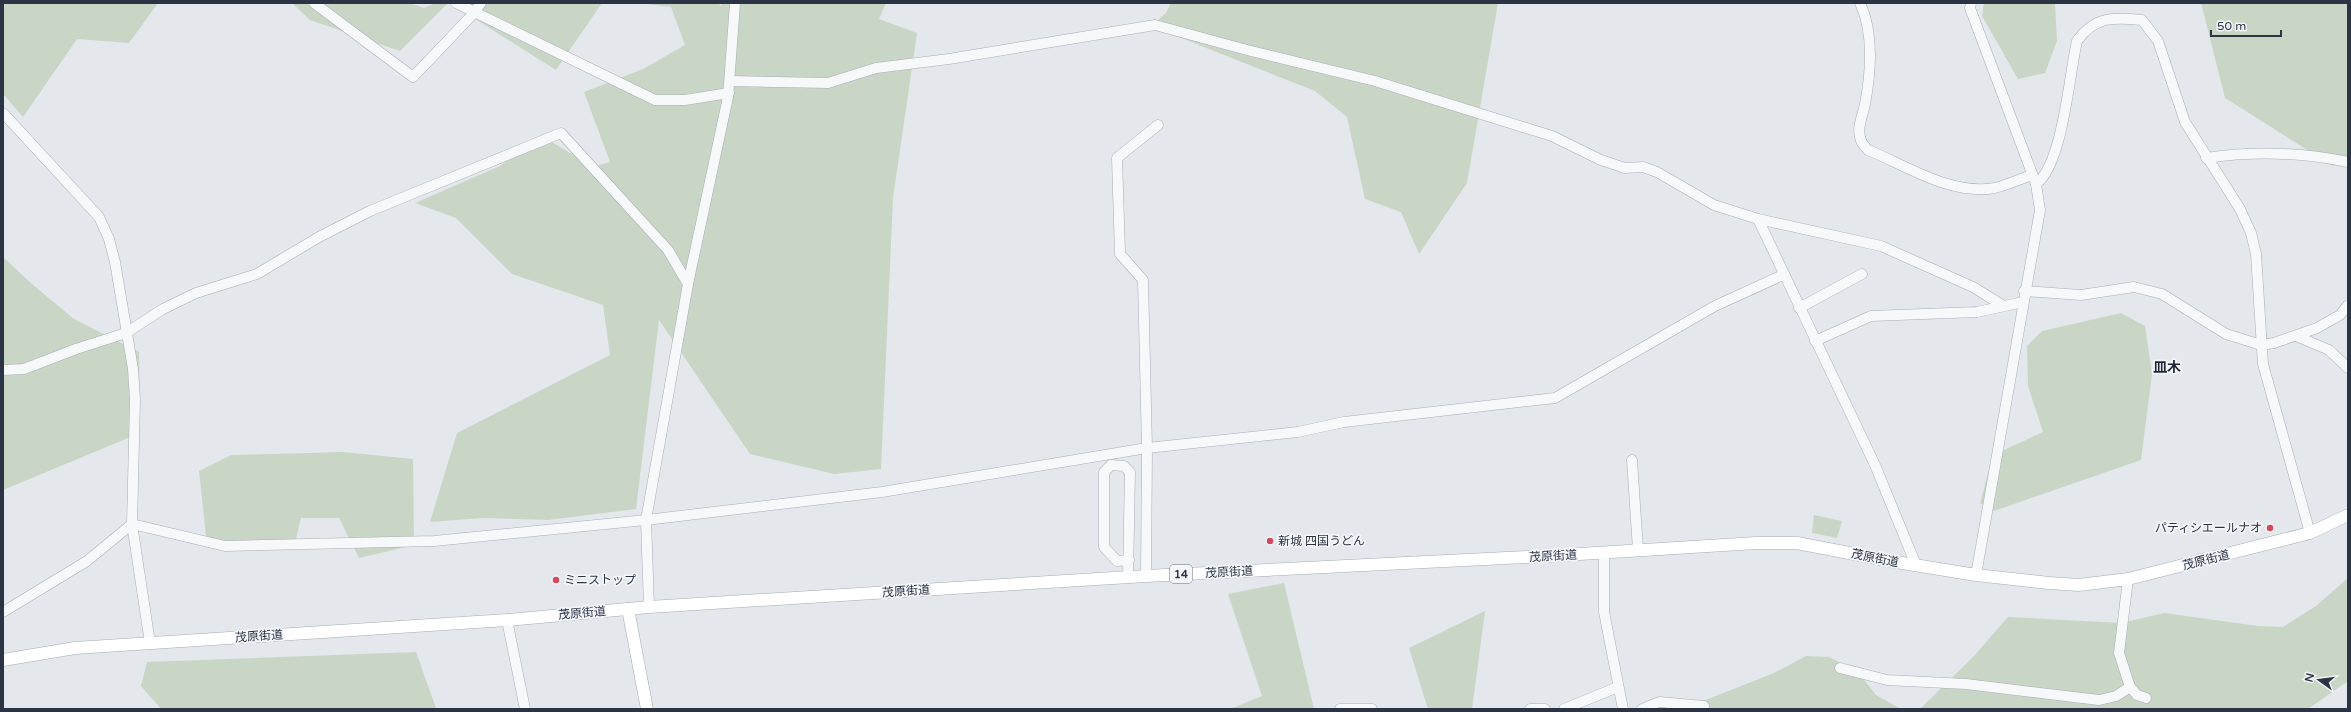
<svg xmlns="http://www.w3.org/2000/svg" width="2351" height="712" font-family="'Varela Round','Noto Sans JP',sans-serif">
  <rect width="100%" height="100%" fill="#e4e7ec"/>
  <g fill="#c9d6c5">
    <path d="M3,3H158L129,43L77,39L23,117L3,94Z"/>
    <path d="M292,3H409L424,8L435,3H448L400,51L310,20Z"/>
    <path d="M450,3H602L556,70Z"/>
    <path d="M640,3H719L720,6L723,3H886L879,19L917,33L893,198L881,469L834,474L750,454L659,320L636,509L548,520L483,518L430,522L457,433L610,355L603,305L512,274L456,218L415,203L500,166L542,136L593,167L610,162L584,92L643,69L685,45L671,7Z"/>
    <path d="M1171,3H1498L1467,183L1419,254L1401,212L1365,199L1347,117L1315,91L1151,26L1166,13Z"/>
    <path d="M1984,3H2055L2057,41L2045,73L2018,79L1982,16Z"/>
    <path d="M2201,3H2348V155L2333,166L2225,98Z"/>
    <path d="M3,257L33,285L74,319L139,352L140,433L3,490Z"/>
    <path d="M2121,313L2145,326L2152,374L2141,460L1994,511L1980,503L1993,455L2043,432L2028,386L2027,346L2042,331Z"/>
    <path d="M343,452L413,459L414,545L359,558L339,518H301L295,543L207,545L199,471L231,455Z"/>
    <path d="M1814,515L1842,521L1837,538L1812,533Z"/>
    <path d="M2348,578V681L2308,709H1920L1974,656L2008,617L2122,623L2164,613L2258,626L2283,627L2316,606Z"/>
    <path d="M1284,583L1314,709H1230L1262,696L1228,594Z"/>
    <path d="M1485,611L1472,709H1428L1409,648Z"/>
    <path d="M416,652L436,708L161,709L141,686L147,662Z"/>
    <path d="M1806,656L1829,657L1857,671L1876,695L1901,709H1690L1698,703L1774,673Z"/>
  </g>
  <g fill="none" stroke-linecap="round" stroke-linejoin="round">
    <defs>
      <g id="minor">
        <path d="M314,3L413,77L474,13L481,3"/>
        <path d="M456,3L655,100H685L729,93"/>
        <path d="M1860,3C1874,33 1871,72 1865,104C1863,115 1857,126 1860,137C1861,143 1864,146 1868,150C1907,166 1952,196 1995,188C2007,185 2020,179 2032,175"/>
        <path d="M1971,3L1970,8L2036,184L2040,210L1976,575"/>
        <path d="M730,81L828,83L876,68L949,59L1155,25L1247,50L1375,81L1552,136L1601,160L1625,168L1643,167L1657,172L1714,205L1758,219L1875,465L1916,565"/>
        <path d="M3,113L99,217L109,239L115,262L133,369L135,400L132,524L150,643"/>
        <path d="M2206,158C2254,151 2300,152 2348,162"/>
        <path d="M2036,184C2063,164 2069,75 2077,41C2095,16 2114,17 2142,20L2158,41L2185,122L2240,209L2251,233L2256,254L2263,364L2310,533"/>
        <path d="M1758,219L1881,246L1973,287L2002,305"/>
        <path d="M2024,291L2081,295L2134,287L2162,294L2226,334L2261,345L2274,343L2317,328L2340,315L2348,305"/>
        <path d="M1799,308L1862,274"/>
        <path d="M2296,336L2329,350L2348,368"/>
        <path d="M1815,341L1871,316L1977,312L2023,302"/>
        <path d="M3,370L24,369L76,349L126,333L163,309L196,293L257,274L319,237L370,211L561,133L668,250L688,284"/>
        <path d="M1632,460L1638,550"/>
        <path d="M132,524L225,546L434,541L646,520L882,492L1147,448L1298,432L1344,422L1555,398L1715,306L1783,275"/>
        <path d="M1604,553V612L1623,709"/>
        <path d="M1146,576L1147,448L1143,280L1120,254L1117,158L1158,125"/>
        <path d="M1128,577L1130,472L1124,466L1111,465L1104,472V547L1117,561L1129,560"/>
        <path d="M2128,579L2119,653L2130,687L2137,695L2146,698"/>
        <path d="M649,607L646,520L688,284L728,97L735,3"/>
        <path d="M3,612L87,561L132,524"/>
        <path d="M507,620L525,709"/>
        <path d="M1840,668L1887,680L1966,684L2099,700L2116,696L2130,687"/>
        <path d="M1340,709H1372"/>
        <path d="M1530,709H1545"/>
        <path d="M1564,709L1618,687"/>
        <path d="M1642,709L1659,702L1704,706"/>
      </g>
      <g id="major">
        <path d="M628,609L647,709"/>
        <path d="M3,660L75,648L507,620L649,607L1146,576L1548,556L1756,543H1797L1896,562L1976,575L2049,583L2079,585L2128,579L2310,533L2348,515"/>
      </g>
    </defs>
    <use href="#minor" stroke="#a9aeb7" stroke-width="11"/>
    <use href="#major" stroke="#a3abb8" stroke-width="13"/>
    <use href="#minor" stroke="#f7f8fa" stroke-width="10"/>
    <use href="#major" stroke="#fff" stroke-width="12"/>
  </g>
  <g fill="#d1495b" stroke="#f4f6f9" stroke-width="1.5">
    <circle cx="2270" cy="528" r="4"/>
    <circle cx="1270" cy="541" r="4"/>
    <circle cx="556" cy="580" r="4"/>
  </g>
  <g text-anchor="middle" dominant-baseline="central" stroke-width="3.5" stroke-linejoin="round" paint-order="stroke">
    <rect fill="#f4f6f9" stroke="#676e7b" stroke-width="1" x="1170" y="565" width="22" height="18" rx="3"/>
    <g font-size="11" font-weight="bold" fill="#2b3445">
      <text x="1181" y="574">14</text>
    </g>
    <g font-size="12" fill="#2b3445" stroke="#f4f6f9" text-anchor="start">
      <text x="2262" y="528" text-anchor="end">パティシエールナオ</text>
      <text x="1278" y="541">新城 四国うどん</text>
      <text x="564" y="580">ミニストップ</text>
    </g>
    <g font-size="12" fill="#2b3445" stroke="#f4f6f9">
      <text transform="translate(1553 556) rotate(-3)">茂原街道</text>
      <text transform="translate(1875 558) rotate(11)">茂原街道</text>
      <text transform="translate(2206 560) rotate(-14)">茂原街道</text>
      <text transform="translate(1229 572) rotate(-3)">茂原街道</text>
      <text transform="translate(906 591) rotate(-4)">茂原街道</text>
      <text transform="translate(582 613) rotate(-5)">茂原街道</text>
      <text transform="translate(259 636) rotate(-4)">茂原街道</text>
    </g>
    <g font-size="14" font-weight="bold" fill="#1d2536" stroke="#f4f6f9">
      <text x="2167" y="367">皿木</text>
    </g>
  </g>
  <rect width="2351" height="712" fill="none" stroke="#2b3445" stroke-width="8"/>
  <g transform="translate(2319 680) rotate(284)" stroke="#f4f6f9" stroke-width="3" paint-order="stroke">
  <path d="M0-3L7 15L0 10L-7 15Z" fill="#2b3445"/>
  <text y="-6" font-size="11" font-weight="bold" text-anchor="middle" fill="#2b3445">N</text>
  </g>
  <path d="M2211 30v6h70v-6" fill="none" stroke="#2b3445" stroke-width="2"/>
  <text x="2217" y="30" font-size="12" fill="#2b3445" stroke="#f4f6f9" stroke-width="3" paint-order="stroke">50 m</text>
</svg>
